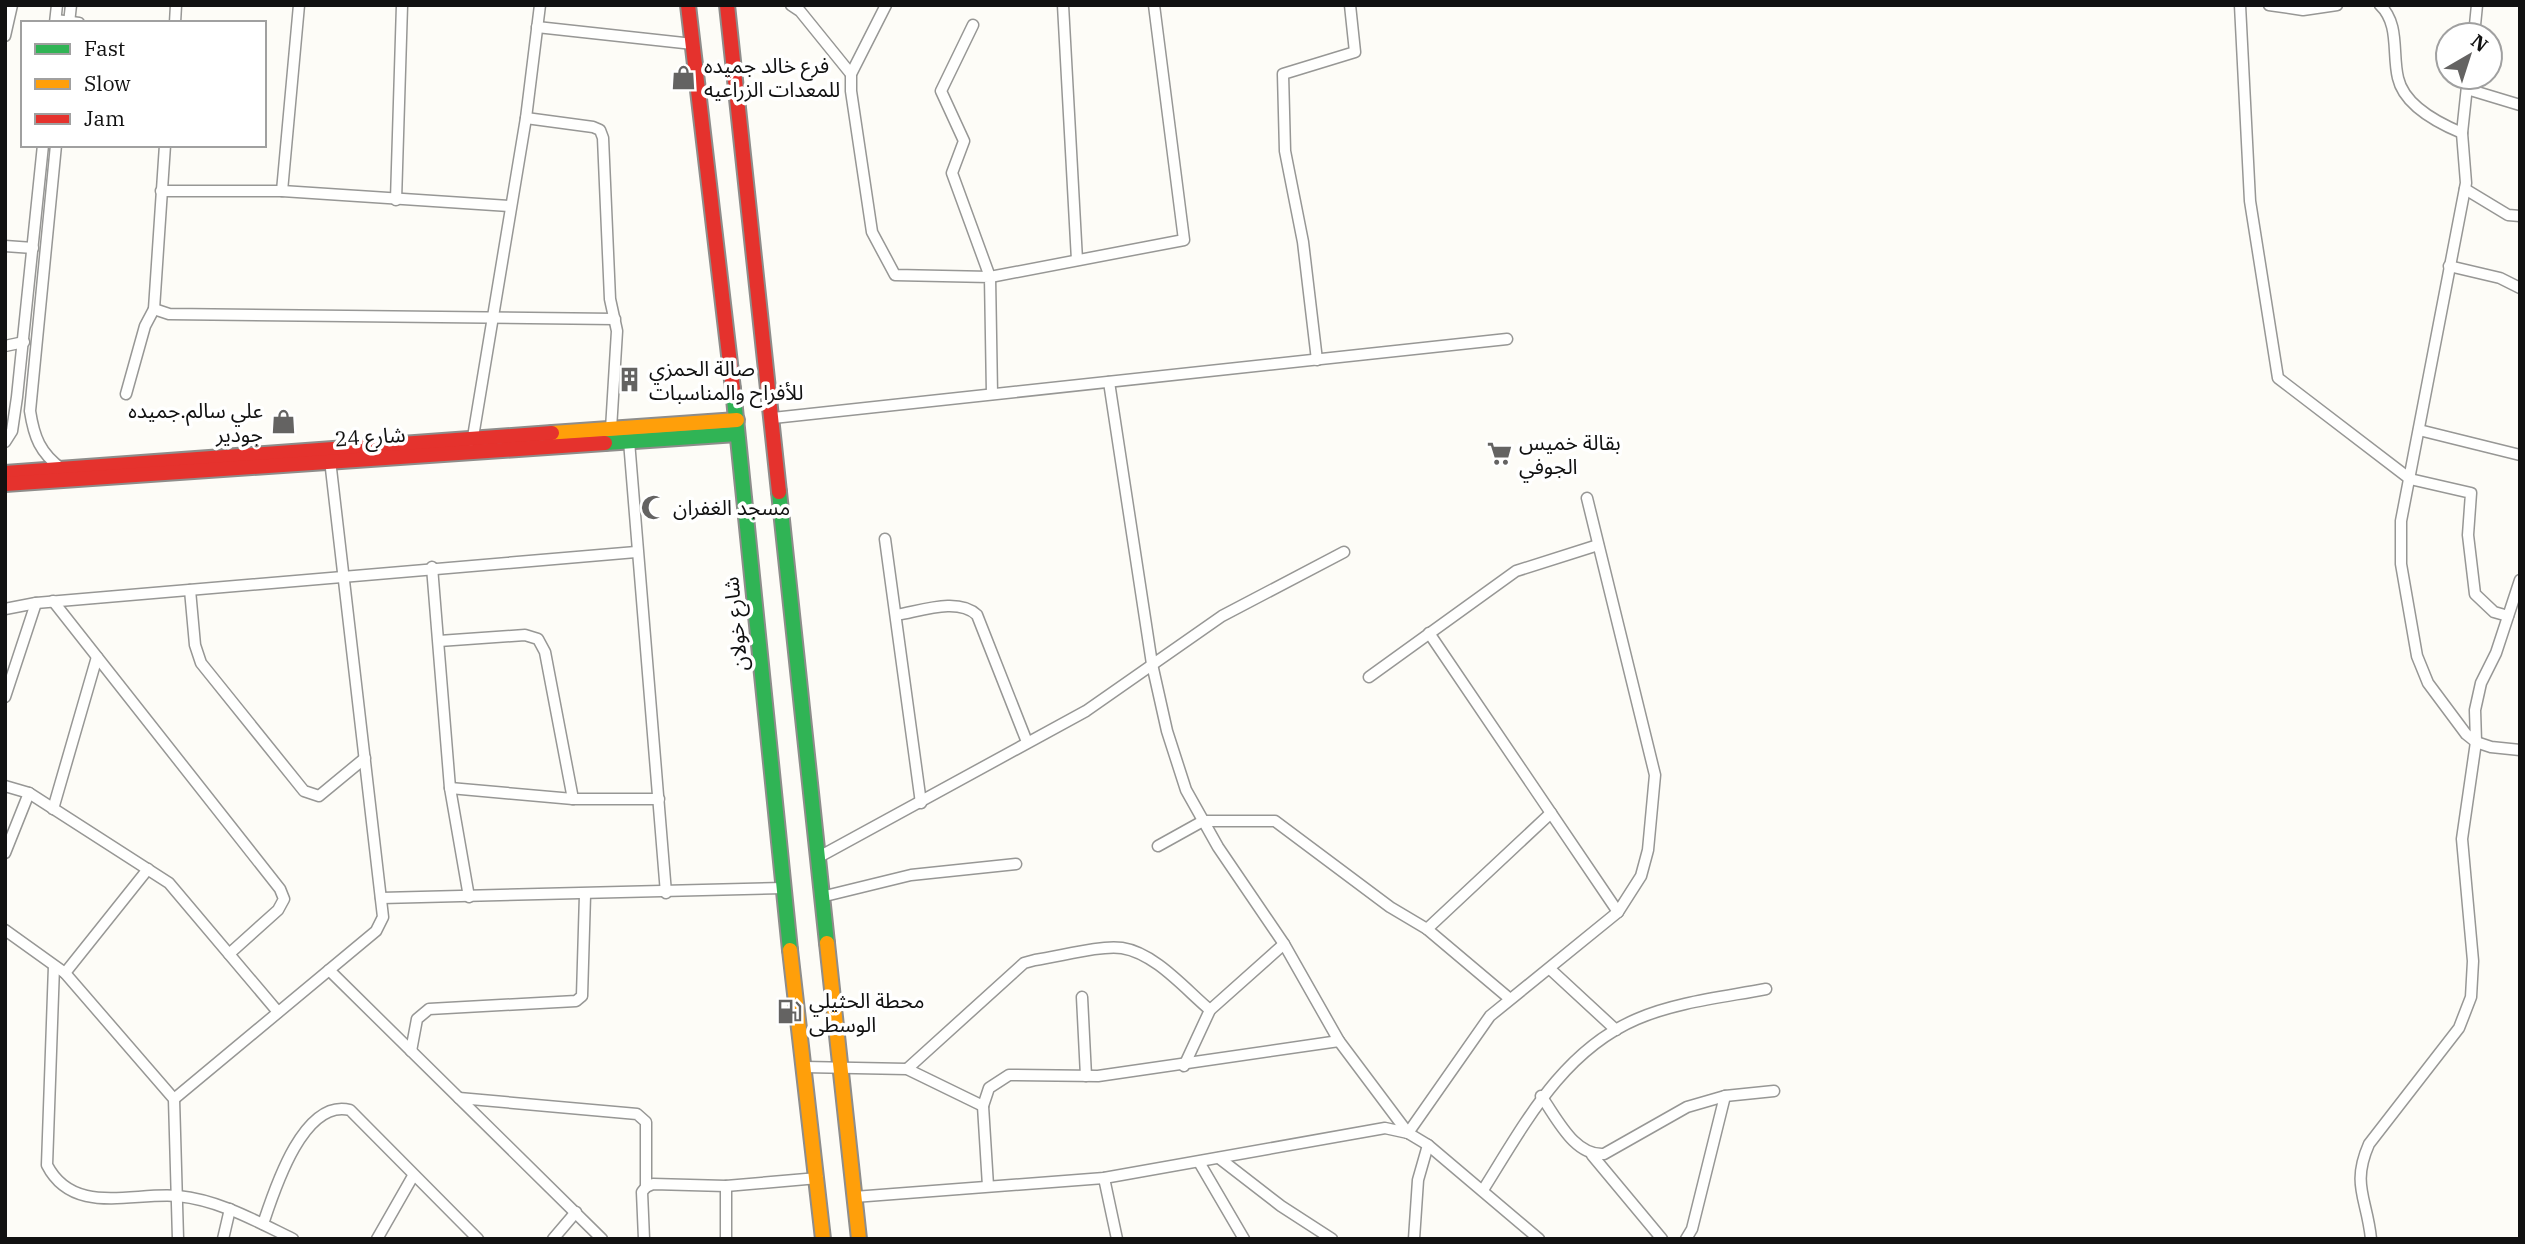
<svg xmlns="http://www.w3.org/2000/svg" width="2525" height="1244" font-family="'IBM Plex Serif','Noto Sans Arabic',serif">
  <rect width="100%" height="100%" fill="#fdfcf7"/>
  <g fill="none" stroke-linecap="round" stroke-linejoin="round">
    <defs>
      <g id="street">
        <path d="M791,5L800,11L851,74"/>
        <path d="M886,5L851,74V91L872,232L895,275L990,277L992,394"/>
        <path d="M1063,5L1077,260"/>
        <path d="M2240,5L2250,201L2278,378L2410,479L2471,493L2468,535L2475,594L2494,612L2508,616"/>
        <path d="M2269,5L2303,10L2337,5"/>
        <path d="M2380,5C2400,24 2392,54 2398,78C2404,105 2438,123 2462,133"/>
        <path d="M56,20L79,23"/>
        <path d="M55,23L57,5"/>
        <path d="M69,23L71,5"/>
        <path d="M175,23L176,5"/>
        <path d="M973,25L941,91L964,141L952,173L990,277L1184,240L1154,5"/>
        <path d="M537,27L693,44"/>
        <path d="M2474,35L2477,5"/>
        <path d="M5,36L12,5"/>
        <path d="M2468,77L2462,133L2466,183L2401,521V564L2417,656L2428,683L2466,734L2476,742L2491,747L2520,750"/>
        <path d="M2467,89L2520,105"/>
        <path d="M526,118L593,127L600,130L603,138L610,299L617,331L611,429"/>
        <path d="M56,145L30,411C34,437 40,453 62,469"/>
        <path d="M2465,189L2508,215L2520,216"/>
        <path d="M161,191H282L509,206"/>
        <path d="M282,191L299,5"/>
        <path d="M396,200L402,5"/>
        <path d="M5,246L33,248"/>
        <path d="M2449,266L2500,278L2520,288"/>
        <path d="M154,309L169,314L615,319"/>
        <path d="M5,346L24,342"/>
        <path d="M1317,360L1303,242L1285,151L1283,74L1355,52L1350,5"/>
        <path d="M1109,382L1152,664L1167,731L1186,790L1218,847L1284,944L1339,1041L1408,1133"/>
        <path d="M126,394L145,326L154,309L165,145"/>
        <path d="M773,418L1507,339"/>
        <path d="M2419,430L2520,455"/>
        <path d="M629,441L666,893"/>
        <path d="M5,442L12,431L17,397L43,145"/>
        <path d="M472,443L526,118L540,5"/>
        <path d="M885,539L921,803"/>
        <path d="M432,567L450,788L469,897"/>
        <path d="M190,590L195,645L201,663L304,791L319,796L365,758"/>
        <path d="M53,601L280,889L284,899L278,910L229,954"/>
        <path d="M5,609L36,603L636,552"/>
        <path d="M897,615C921,611 958,597 977,615L1027,742"/>
        <path d="M1429,633L1618,912"/>
        <path d="M439,641L525,635L538,639L545,652L573,799"/>
        <path d="M1369,677L1516,571L1598,545"/>
        <path d="M5,697L36,603"/>
        <path d="M5,786L29,793L169,883L278,1012"/>
        <path d="M450,788L573,799H659"/>
        <path d="M53,809L97,657"/>
        <path d="M1158,846L1203,821H1275L1390,907L1427,929L1510,999"/>
        <path d="M5,853L29,793"/>
        <path d="M817,858L1086,711L1222,616L1344,552"/>
        <path d="M821,897L911,875L1016,864"/>
        <path d="M381,898L783,888"/>
        <path d="M1427,929L1551,813"/>
        <path d="M5,930L65,973L174,1099L178,1239"/>
        <path d="M54,966L47,1165C73,1216 132,1192 178,1196C219,1200 256,1221 293,1239"/>
        <path d="M1550,969L1616,1030"/>
        <path d="M329,970L602,1239"/>
        <path d="M65,973L148,869"/>
        <path d="M1082,997L1086,1076"/>
        <path d="M411,1051L417,1019L429,1009L576,1001L582,996L585,895"/>
        <path d="M1184,1066L1210,1010L1284,944"/>
        <path d="M804,1067L907,1069L983,1106"/>
        <path d="M907,1069L1024,963L1035,960C1059,957 1098,945 1122,948C1155,953 1185,989 1210,1010"/>
        <path d="M1541,1096C1557,1118 1574,1156 1604,1154L1687,1107L1725,1096L1774,1091"/>
        <path d="M459,1098L637,1114L646,1122V1187L642,1192L644,1239"/>
        <path d="M174,1099L376,931L383,917L330,460"/>
        <path d="M1408,1133L1490,1016L1618,912L1641,876L1648,850L1655,775L1587,498"/>
        <path d="M1592,1155L1662,1239"/>
        <path d="M1219,1158L1281,1206L1332,1239"/>
        <path d="M1199,1162L1244,1239"/>
        <path d="M1104,1178L1117,1239"/>
        <path d="M988,1186L983,1106L989,1088L1009,1075L1098,1076L1339,1041"/>
        <path d="M646,1187L653,1184L726,1186L818,1178"/>
        <path d="M1483,1190C1524,1125 1562,1051 1637,1019C1676,1002 1724,997 1766,989"/>
        <path d="M854,1197L1104,1178L1385,1128L1408,1133L1428,1145L1539,1239"/>
        <path d="M263,1224C274,1191 303,1098 350,1110L478,1239"/>
        <path d="M223,1239L230,1209"/>
        <path d="M377,1239L413,1176"/>
        <path d="M553,1239L576,1212"/>
        <path d="M726,1239V1186"/>
        <path d="M1414,1239L1418,1180L1428,1145"/>
        <path d="M1686,1239L1692,1229L1725,1096"/>
        <path d="M2371,1239C2367,1198 2351,1185 2369,1144L2459,1028L2471,997L2473,961L2462,839L2476,742L2475,710L2481,683L2496,653L2520,580"/>
      </g>
      <g id="fast">
        <path d="M733,389L790,950"/>
        <path d="M605,443L737,434"/>
        <path d="M779,492L827,943"/>
      </g>
      <g id="slow">
        <path d="M552,433L737,420"/>
        <path d="M827,943L859,1239"/>
        <path d="M790,950L823,1239"/>
      </g>
      <g id="jam">
        <path d="M688,5L733,389"/>
        <path d="M727,5L779,492"/>
        <path d="M5,473L552,433"/>
        <path d="M5,484L605,443"/>
      </g>
    </defs>
    <use href="#street" stroke="#979795" stroke-width="13"/>
    <use href="#fast" stroke="#8e8d8b" stroke-width="18"/>
    <use href="#slow" stroke="#8e8d8b" stroke-width="18"/>
    <use href="#jam" stroke="#8e8d8b" stroke-width="18"/>
    <use href="#street" stroke="#fffffe" stroke-width="10"/>
    <use href="#fast" stroke="#30b455" stroke-width="14"/>
    <use href="#slow" stroke="#ff9f0a" stroke-width="14"/>
    <use href="#jam" stroke="#e5322d" stroke-width="14"/>
  </g>
  <defs>
    <symbol id="shop-bare" viewBox="-9 -9 18 18"><path d="M-5-2.5h2.3a2.7 3.5 0 0 1 5.4 0H5L5.5 6h-11ZM-1.5-2.5h3a1.5 2.3 0 0 0-3 0Z" fill="#646362" stroke="#fff" stroke-width="2.5" paint-order="stroke"/></symbol>
    <symbol id="building-bare" viewBox="-9 -9 18 18"><path d="M-4-6H4V6H1V3H-1V6H-4ZM-2.5-4.3h1.7v1.8h-1.7ZM.8-4.3h1.7v1.8H.8ZM-2.5-1h1.7V.8h-1.7ZM.8-1h1.7V.8H.8Z" fill="#646362" stroke="#fff" stroke-width="2.5" paint-order="stroke"/></symbol>
    <symbol id="supermarket-bare" viewBox="-9 -9 18 18"><path d="M-6-5.5h2.5l.6 2H6L4.5 2H-2.5L-4.4-4H-6ZM-1.5 3.2a1.3 1.3 0 1 0 .1 0ZM3 3.2a1.3 1.3 0 1 0 .1 0Z" fill="#646362" stroke="#fff" stroke-width="2.5" paint-order="stroke"/></symbol>
    <symbol id="mosque-bare" viewBox="-9 -9 18 18"><path d="M3.5-4.9A6 6 0 1 0 3.5 4.9A5 5 0 1 1 3.5-4.9Z" fill="#646362" stroke="#fff" stroke-width="2.5" paint-order="stroke"/></symbol>
    <symbol id="fuel-bare" viewBox="-9 -9 18 18"><path d="M-5.5-6h7V0h2V4h1.3V-2.5L3-4.5l.8-.8L6-3V5H2.5V1h-1V6h-7ZM-4.2-4.7v3.2H.2V-4.7Z" fill="#646362" stroke="#fff" stroke-width="2.5" paint-order="stroke"/></symbol>
  </defs>
  <g fill-rule="evenodd">
    <use href="#shop-bare" x="666" y="60" width="35" height="35"/>
    <use href="#building-bare" x="612" y="362" width="35" height="35"/>
    <use href="#shop-bare" x="266" y="404" width="35" height="35"/>
    <use href="#supermarket-bare" x="1482" y="436" width="35" height="35"/>
    <use href="#mosque-bare" x="636" y="490" width="35" height="35"/>
    <use href="#fuel-bare" x="772" y="994" width="35" height="35"/>
  </g>
  <g text-anchor="middle" dominant-baseline="central" stroke-width="7" stroke-linejoin="round" paint-order="stroke">
    <g font-size="21" fill="#111" stroke="#fff" text-anchor="start">
      <text x="704" y="65">فرع خالد جميده<tspan x="704" dy="24">للمعدات الزراعيه</tspan></text>
      <text x="649" y="368">صالة الحمزي<tspan x="649" dy="24">للأفراح والمناسبات</tspan></text>
      <text x="263" y="410" text-anchor="end">علي سالم.جميده<tspan x="263" dy="24">جودير</tspan></text>
      <text x="1519" y="442">بقالة خميس<tspan x="1519" dy="24">الجوفي</tspan></text>
      <text x="673" y="507">مسجد الغفران</text>
      <text x="809" y="1000">محطة الحثيلي<tspan x="809" dy="24">الوسطى</tspan></text>
    </g>
    <g font-size="21" fill="#111" stroke="#fff">
      <text transform="translate(370 436) rotate(-4)">شارع 24</text>
      <text transform="translate(735 624) rotate(-96)">شارع خولان</text>
    </g>
  </g>
  <rect width="2525" height="1244" fill="none" stroke="#111111" stroke-width="14"/>
  <rect x="21" y="21" width="245" height="126" fill="#ffffff" stroke="#a0a0a0" stroke-width="2"/>
  <rect x="35" y="44" width="35" height="10" fill="#30b455" stroke="#a0a0a0" stroke-width="2"/>
  <text x="84" y="56" font-size="21" fill="#111111">Fast</text>
  <rect x="35" y="79" width="35" height="10" fill="#ff9f0a" stroke="#a0a0a0" stroke-width="2"/>
  <text x="84" y="91" font-size="21" fill="#111111">Slow</text>
  <rect x="35" y="114" width="35" height="10" fill="#e5322d" stroke="#a0a0a0" stroke-width="2"/>
  <text x="84" y="126" font-size="21" fill="#111111">Jam</text>
  <g transform="translate(2469 56) rotate(39)"><circle r="33" fill="#ffffff" stroke="#a0a0a0" stroke-width="2"/>
  <path d="M0-5L12 26L0 18L-12 26Z" fill="#646362"/>
  <text y="-10" font-size="19" font-weight="bold" text-anchor="middle" fill="#111111">N</text>
  </g>
</svg>
